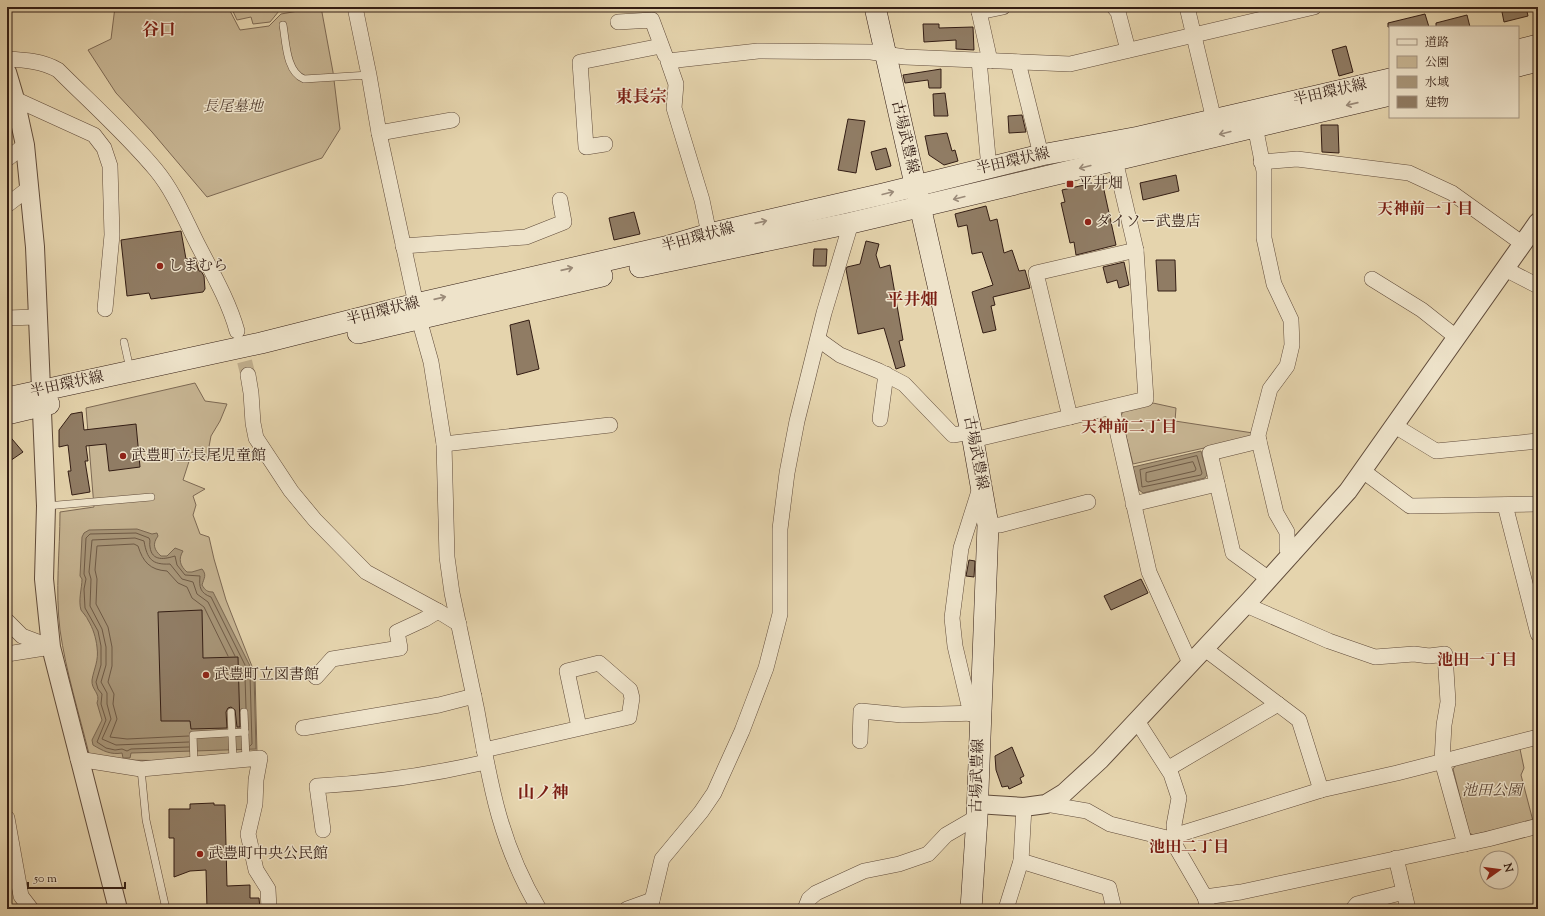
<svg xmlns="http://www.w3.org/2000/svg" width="1545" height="916" font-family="'Sorts Mill Goudy','Noto Serif JP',serif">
  <rect width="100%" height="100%" fill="#e5d4ad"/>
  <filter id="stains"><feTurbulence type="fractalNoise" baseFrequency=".005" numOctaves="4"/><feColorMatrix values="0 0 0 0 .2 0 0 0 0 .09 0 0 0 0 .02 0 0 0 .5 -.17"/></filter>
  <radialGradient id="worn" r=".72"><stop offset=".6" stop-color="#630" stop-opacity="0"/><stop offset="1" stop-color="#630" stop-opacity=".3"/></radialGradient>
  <g fill="#c7b593" stroke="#7d6954">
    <path d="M115,7H228L240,30L269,26L281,14L321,7L333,72L340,129L322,158L207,197L152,132L116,93L88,50L111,39Z"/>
    <path d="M231,7H300L279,11L270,22L253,24L251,17L237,20Z"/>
    <path d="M195,383L205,401L227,404L220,421L211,436L207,457L192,452L183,480L205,489L193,496L196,505L193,515L200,534L209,537L214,559L226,600L255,674L257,753L185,761L122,760L89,754C79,713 66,672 60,630C55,590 60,551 60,512L94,507L86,408Z"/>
    <path d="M1153,403L1176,408L1175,421L1253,433V437L1133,464L1121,416L1123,411Z"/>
    <path d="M1520,749L1524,768L1521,775L1533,821L1473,835L1469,833L1453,769L1456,765Z"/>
  </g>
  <g fill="#a89679" stroke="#796651">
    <path d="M1201,451L1207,475L1205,478L1143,493L1139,490L1133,467Z"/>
    <path d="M137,529L152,534L157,533L158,536C152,544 154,550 161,556H167L175,548L183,551C178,559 180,566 187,572H192L202,569C207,575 204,578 202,585C205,590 207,592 213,592L254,674L256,749L131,753L130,758H123L122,753C111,755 103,751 93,745L92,740L102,720L97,703C101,693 91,690 92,680C94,668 99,661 97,647C96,638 93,628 88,620C87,617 83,613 81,610C78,600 82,588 82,579L80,576L82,537L84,533L89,530Z"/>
  </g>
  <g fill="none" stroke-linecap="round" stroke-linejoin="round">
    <g stroke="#6e5a46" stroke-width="1">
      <path d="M1197,456L1202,473L1201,475L1142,487L1140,470Z"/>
      <path d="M1193,462L1196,469L1195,471L1148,482L1146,481V473Z"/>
      <path d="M239,665L245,677L246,708"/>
      <path d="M189,736L127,739L110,737L117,719L113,704L114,694L108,682L112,666V647L108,627L96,604L97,579L95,570L97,546L134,544L138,546C143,562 150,570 167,571L178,583L187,587L192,598L204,607L228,656"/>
      <path d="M189,742L116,745L102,739L111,719L107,704V693L101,682L106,665V647L102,629L90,606L91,579L89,572L92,540L135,538L144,541C147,559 152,565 170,564L182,579L193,582L197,594L208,602L235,656"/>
      <path d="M189,747L131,749L127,751L122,749L115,750L106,748L97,742L106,720L101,704L102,694L98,689L96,682L101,665V646L98,631L85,608L84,589L86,579L84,574L86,538L90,534L136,533L149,538C151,541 149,543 150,547C152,562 165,559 175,556L177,565L185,575L200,576C199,587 200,593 211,597L250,675L252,744L250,746"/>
    </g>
  </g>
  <g fill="#907c64" stroke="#331d14">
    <path d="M1501,7H1526L1528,16L1504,22Z"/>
    <path d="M1425,14L1429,27H1388V23Z"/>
    <path d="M1467,15L1470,27H1436V23Z"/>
    <path d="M923,24H939V28L973,27L974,50L956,49V40L924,42Z"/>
    <path d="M1346,46L1353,72L1339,76L1332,50Z"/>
    <path d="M941,69V88H929L928,80L905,83L903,75Z"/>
    <path d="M945,93L948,116H934L933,94Z"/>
    <path d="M1022,115L1026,132L1009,133L1008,116Z"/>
    <path d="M848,119L865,121L856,173L838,170Z"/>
    <path d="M1321,125H1338L1339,153L1322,152Z"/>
    <path d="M947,133L952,151L955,150L958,161L944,165L929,155L925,136Z"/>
    <path d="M886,148L891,166L876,170L871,152Z"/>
    <path d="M1176,175L1179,191L1143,200L1140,183Z"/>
    <path d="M1102,181L1116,245L1076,255L1074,242L1070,243L1061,203L1065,202L1062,190Z"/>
    <path d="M986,206L990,221L997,219L1004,253L1012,250L1019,271L1025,270L1030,288L993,297L995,305L991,306L996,330L983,333L972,292L993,285L982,252L972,254L967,225L958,227L955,214Z"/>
    <path d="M634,212L640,234L614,240L609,218Z"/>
    <path d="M181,231L186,259L195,258L199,271H201L204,276L205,289L203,292L151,299L149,293L127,296L121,240Z"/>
    <path d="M866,241L879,244L876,255L880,268L890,265L903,340L899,341L905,366L896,369L884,328L858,334L846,269L847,267L860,264Z"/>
    <path d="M814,249H827L826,266H813Z"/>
    <path d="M1156,260H1175L1176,291H1158Z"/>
    <path d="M1124,262L1129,285L1119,288L1117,280L1107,283L1103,267Z"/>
    <path d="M529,320L539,369L517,375L510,325Z"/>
    <path d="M82,412L84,430L136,424L140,467L109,471L106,444L86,446L88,461H85L90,492L72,495L68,471H71L68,445L59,447V430L71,414Z"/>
    <path d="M7,433L23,452L7,463Z"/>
    <path d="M969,560L975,561L974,577L966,576Z"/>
    <path d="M1141,579L1148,593L1111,610L1104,596Z"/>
    <path d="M202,610L203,658L238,657L240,727H237L235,710L231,707L228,708L226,712L227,728L191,729L190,721H161L158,612Z"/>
    <path d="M1012,747L1024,776L1020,778L1022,783L1009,789L1008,786L1002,787L996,770L995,756Z"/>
    <path d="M214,803V805H225L227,886L250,885V898H259L260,909H207L206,870L190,871L174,877V838H169V809H190V804Z"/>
  </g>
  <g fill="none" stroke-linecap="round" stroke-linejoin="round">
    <path stroke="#c1af8e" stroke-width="15" stroke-dasharray="15 8" stroke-linecap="butt" d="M239,339L248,375"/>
    <defs>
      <g id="service">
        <path d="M283,25C286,42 286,72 304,79L369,75"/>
        <path d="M124,342L130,369"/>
        <path d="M46,506L151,497"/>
        <path d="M231,712L233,761"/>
        <path d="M244,712L246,760"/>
        <path d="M194,764L193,735L245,732"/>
        <path d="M141,769L146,820L166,909"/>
      </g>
      <g id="minor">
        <path d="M355,7L369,75L379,133L416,304"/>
        <path d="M978,7L990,61"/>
        <path d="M1114,7L1118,12L1128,50"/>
        <path d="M1187,7L1214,120"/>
        <path d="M979,12L1003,7"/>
        <path d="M618,22L652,20L665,55"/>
        <path d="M7,59C25,60 42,61 58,70C91,103 126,134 156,170C175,193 186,222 199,247C213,274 229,302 237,331"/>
        <path d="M979,60L989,168"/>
        <path d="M1018,62L1041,155"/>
        <path d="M15,99L94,135L104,148L110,166L112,235L105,309"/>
        <path d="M1255,126L1264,171V238L1274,284L1291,320L1292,345L1287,366L1270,389L1258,435L1259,441L1276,513L1287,532V549L1292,555"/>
        <path d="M379,133L452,120"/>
        <path d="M605,144L586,147L580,62L661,46"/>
        <path d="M7,159L25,145"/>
        <path d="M1261,162L1297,159L1409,173L1452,193L1523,244"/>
        <path d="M7,205L29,188"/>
        <path d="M709,234L702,200L674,108L676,84L668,61L758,51L871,52L905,57L1070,64L1314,7"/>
        <path d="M403,246L526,237L564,222L560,200"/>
        <path d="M1505,269L1538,286"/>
        <path d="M1372,279L1422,310L1456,337"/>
        <path d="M7,318L36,317"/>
        <path d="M419,319L431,362L444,444L447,557L452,593C460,632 469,672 477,711C490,784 500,844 539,909"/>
        <path d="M819,340L840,355L879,371L904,384L953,435L971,432"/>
        <path d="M248,375L251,393L253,423L256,438L291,491L315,520L366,572L438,611L459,624"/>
        <path d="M1112,408L1149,572L1190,663"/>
        <path d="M1070,417L1036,273L1136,250"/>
        <path d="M880,419L886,374"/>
        <path d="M1395,426L1436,451L1538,441"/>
        <path d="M973,440L1146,399L1136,250L1115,160"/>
        <path d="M1259,441L1210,453L1233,553L1269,579"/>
        <path d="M444,444L610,425"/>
        <path d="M1363,471L1410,506L1538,504"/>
        <path d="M1133,504L1217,484"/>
        <path d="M1505,505L1538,634"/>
        <path d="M988,525H1000L1088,502"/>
        <path d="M1246,605L1329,641L1375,657L1414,654L1429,656L1445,654L1448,702L1444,725L1442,761L1465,844"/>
        <path d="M7,621L22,636L51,647"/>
        <path d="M1205,649L1299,720L1321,790"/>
        <path d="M7,654L51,647"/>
        <path d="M316,677L332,659L400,648L397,632L425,619L438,611"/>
        <path d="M971,714L955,646L952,618L961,548L980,488"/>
        <path d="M1137,721L1171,774L1179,798L1174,825L1176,847L1205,897L1208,909"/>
        <path d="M303,728L439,705L474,696"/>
        <path d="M860,741L861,711L902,715L980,713"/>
        <path d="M484,750L629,717L632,698L630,690L599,663L567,671L579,727"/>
        <path d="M78,759L141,769L260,758L256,780L255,804L248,834L256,870L268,889L269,909"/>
        <path d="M1169,768L1278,704"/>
        <path d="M1046,804L1087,811L1110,824L1167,838L1321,790L1397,773L1538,737"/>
        <path d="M7,818L21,896L31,909"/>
        <path d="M323,830L317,786C374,783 430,775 486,762"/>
        <path d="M1396,858L1408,909"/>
        <path d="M1021,861L1109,888L1114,909"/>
        <path d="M1205,897L1241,892L1488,839L1538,826"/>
        <path d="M627,909L652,900"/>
        <path d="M650,909L662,859L701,812L714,793L742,731L766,668L780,614V529L787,473L797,421L824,313L851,223"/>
        <path d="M805,909L809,899L816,893L864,871L899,864L928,854L946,835L977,817"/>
        <path d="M1006,909L1021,861L1024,807"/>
        <path d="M1353,909L1357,904L1404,892"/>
      </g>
      <g id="tertiary">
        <path d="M7,72L15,99L25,145L35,247L46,506L44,579L51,647L118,909"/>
        <path d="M977,804L1024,807L1046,804L1064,793L1100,760L1250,600L1348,491L1538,222"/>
      </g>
      <g id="secondary">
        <path d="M875,7L973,440L988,525L977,817L971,909"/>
        <path d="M1518,50L1538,45"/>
        <path d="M1518,66L1538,61"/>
        <path d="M640,267L851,223L1390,95"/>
        <path d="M358,333L602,276"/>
        <path d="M7,398L261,343L416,304L665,247L709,234L883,194L1041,155L1139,137L1390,79"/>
        <path d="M7,414L49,404"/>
      </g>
    </defs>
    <use href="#service" stroke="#604b3a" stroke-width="8"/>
    <use href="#minor" stroke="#604b3a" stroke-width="16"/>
    <use href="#tertiary" stroke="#604b3a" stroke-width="20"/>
    <use href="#secondary" stroke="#331d14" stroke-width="22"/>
    <use href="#service" stroke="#eee3ca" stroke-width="7"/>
    <use href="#minor" stroke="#eee3ca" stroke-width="15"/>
    <use href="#tertiary" stroke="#eee3ca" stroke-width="18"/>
    <use href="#secondary" stroke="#eee3ca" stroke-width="21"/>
  </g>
  <defs><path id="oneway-shaft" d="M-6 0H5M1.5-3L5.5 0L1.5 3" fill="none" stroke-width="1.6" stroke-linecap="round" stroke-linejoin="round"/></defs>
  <g stroke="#9a8a78">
    <use href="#oneway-shaft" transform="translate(1352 104) rotate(167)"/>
    <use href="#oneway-shaft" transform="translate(1225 133) rotate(166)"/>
    <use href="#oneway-shaft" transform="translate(1085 167) rotate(166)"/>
    <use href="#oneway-shaft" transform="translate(888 193) rotate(-14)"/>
    <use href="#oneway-shaft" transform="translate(959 198) rotate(166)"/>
    <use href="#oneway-shaft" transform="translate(761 222) rotate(-13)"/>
    <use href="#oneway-shaft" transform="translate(567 269) rotate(-13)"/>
    <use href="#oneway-shaft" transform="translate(440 298) rotate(-13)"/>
  </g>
  <g fill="#8f2418" stroke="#eee3ca" stroke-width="1.5">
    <rect x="1066" y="180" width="8" height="8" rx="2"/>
    <circle cx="1088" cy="222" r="4"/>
    <circle cx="160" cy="266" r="4"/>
    <circle cx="123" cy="456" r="4"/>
    <circle cx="206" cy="675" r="4"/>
    <circle cx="200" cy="854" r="4"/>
  </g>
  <g text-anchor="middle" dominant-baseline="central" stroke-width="3" stroke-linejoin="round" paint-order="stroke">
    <g font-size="15" fill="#331d14" stroke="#eee3ca">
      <text transform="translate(1330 93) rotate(-13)">半田環状線</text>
      <text transform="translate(904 137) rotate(77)">古場武豊線</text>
      <text transform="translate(1013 162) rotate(-13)">半田環状線</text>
      <text transform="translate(698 238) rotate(-15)">半田環状線</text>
      <text transform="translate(383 312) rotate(-14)">半田環状線</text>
      <text transform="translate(67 385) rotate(-12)">半田環状線</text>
      <text transform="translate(975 453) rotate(79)">古場武豊線</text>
      <text transform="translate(978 776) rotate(-88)">古場武豊線</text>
    </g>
    <g font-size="15" font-style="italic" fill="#584334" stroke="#eee3ca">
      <text x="233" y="107">長尾墓地</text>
      <text x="1492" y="791">池田公園</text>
    </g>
    <g font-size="15" fill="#331d14" stroke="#eee3ca" text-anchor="start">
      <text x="1078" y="184">平井畑</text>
      <text x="1096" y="222">ダイソー武豊店</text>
      <text x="168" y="266">しまむら</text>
      <text x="131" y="456">武豊町立長尾児童館</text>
      <text x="214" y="675">武豊町立図書館</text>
      <text x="208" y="854">武豊町中央公民館</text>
    </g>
    <g font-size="16" font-weight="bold" fill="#7a1f14" stroke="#eee3ca">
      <text x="1425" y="210">天神前一丁目</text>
      <text x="1129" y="428">天神前二丁目</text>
      <text x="1477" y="661">池田一丁目</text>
      <text x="1189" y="848">池田二丁目</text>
    </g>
    <g font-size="17" font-weight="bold" fill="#7a1f14" stroke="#eee3ca">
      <text x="159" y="31">谷口</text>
      <text x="641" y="98">東長宗</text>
      <text x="912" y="301">平井畑</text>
      <text x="543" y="794">山ノ神</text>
    </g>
  </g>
  <rect width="1545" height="916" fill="none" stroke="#e5d4ad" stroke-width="24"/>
  <rect x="8" y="8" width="1529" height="900" fill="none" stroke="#331d14" stroke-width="2"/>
  <rect x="12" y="12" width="1521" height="892" fill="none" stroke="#331d14"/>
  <rect x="1389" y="26" width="130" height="92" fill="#eee3ca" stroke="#a39481"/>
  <rect x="1397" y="39" width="20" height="6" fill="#eee3ca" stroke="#a39481"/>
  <text x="1425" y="46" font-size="12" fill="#331d14">道路</text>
  <rect x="1397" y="56" width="20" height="12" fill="#c7b593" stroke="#a39481"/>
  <text x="1425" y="66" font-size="12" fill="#331d14">公園</text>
  <rect x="1397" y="76" width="20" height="12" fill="#a89679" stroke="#a39481"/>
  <text x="1425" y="86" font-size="12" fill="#331d14">水域</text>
  <rect x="1397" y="96" width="20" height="12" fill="#907c64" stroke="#a39481"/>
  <text x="1425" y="106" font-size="12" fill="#331d14">建物</text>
  <g transform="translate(1499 870) rotate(76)"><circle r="19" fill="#eee3ca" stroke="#a39481"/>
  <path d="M0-3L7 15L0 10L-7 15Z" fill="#8f2418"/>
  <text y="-6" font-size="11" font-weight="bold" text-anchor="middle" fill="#331d14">N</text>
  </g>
  <path d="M28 882v6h97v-6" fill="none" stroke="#331d14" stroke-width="2"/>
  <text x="34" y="882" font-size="12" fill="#331d14" stroke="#eee3ca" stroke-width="3" paint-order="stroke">50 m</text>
  <rect width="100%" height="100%" filter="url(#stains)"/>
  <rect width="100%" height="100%" fill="url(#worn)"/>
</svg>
